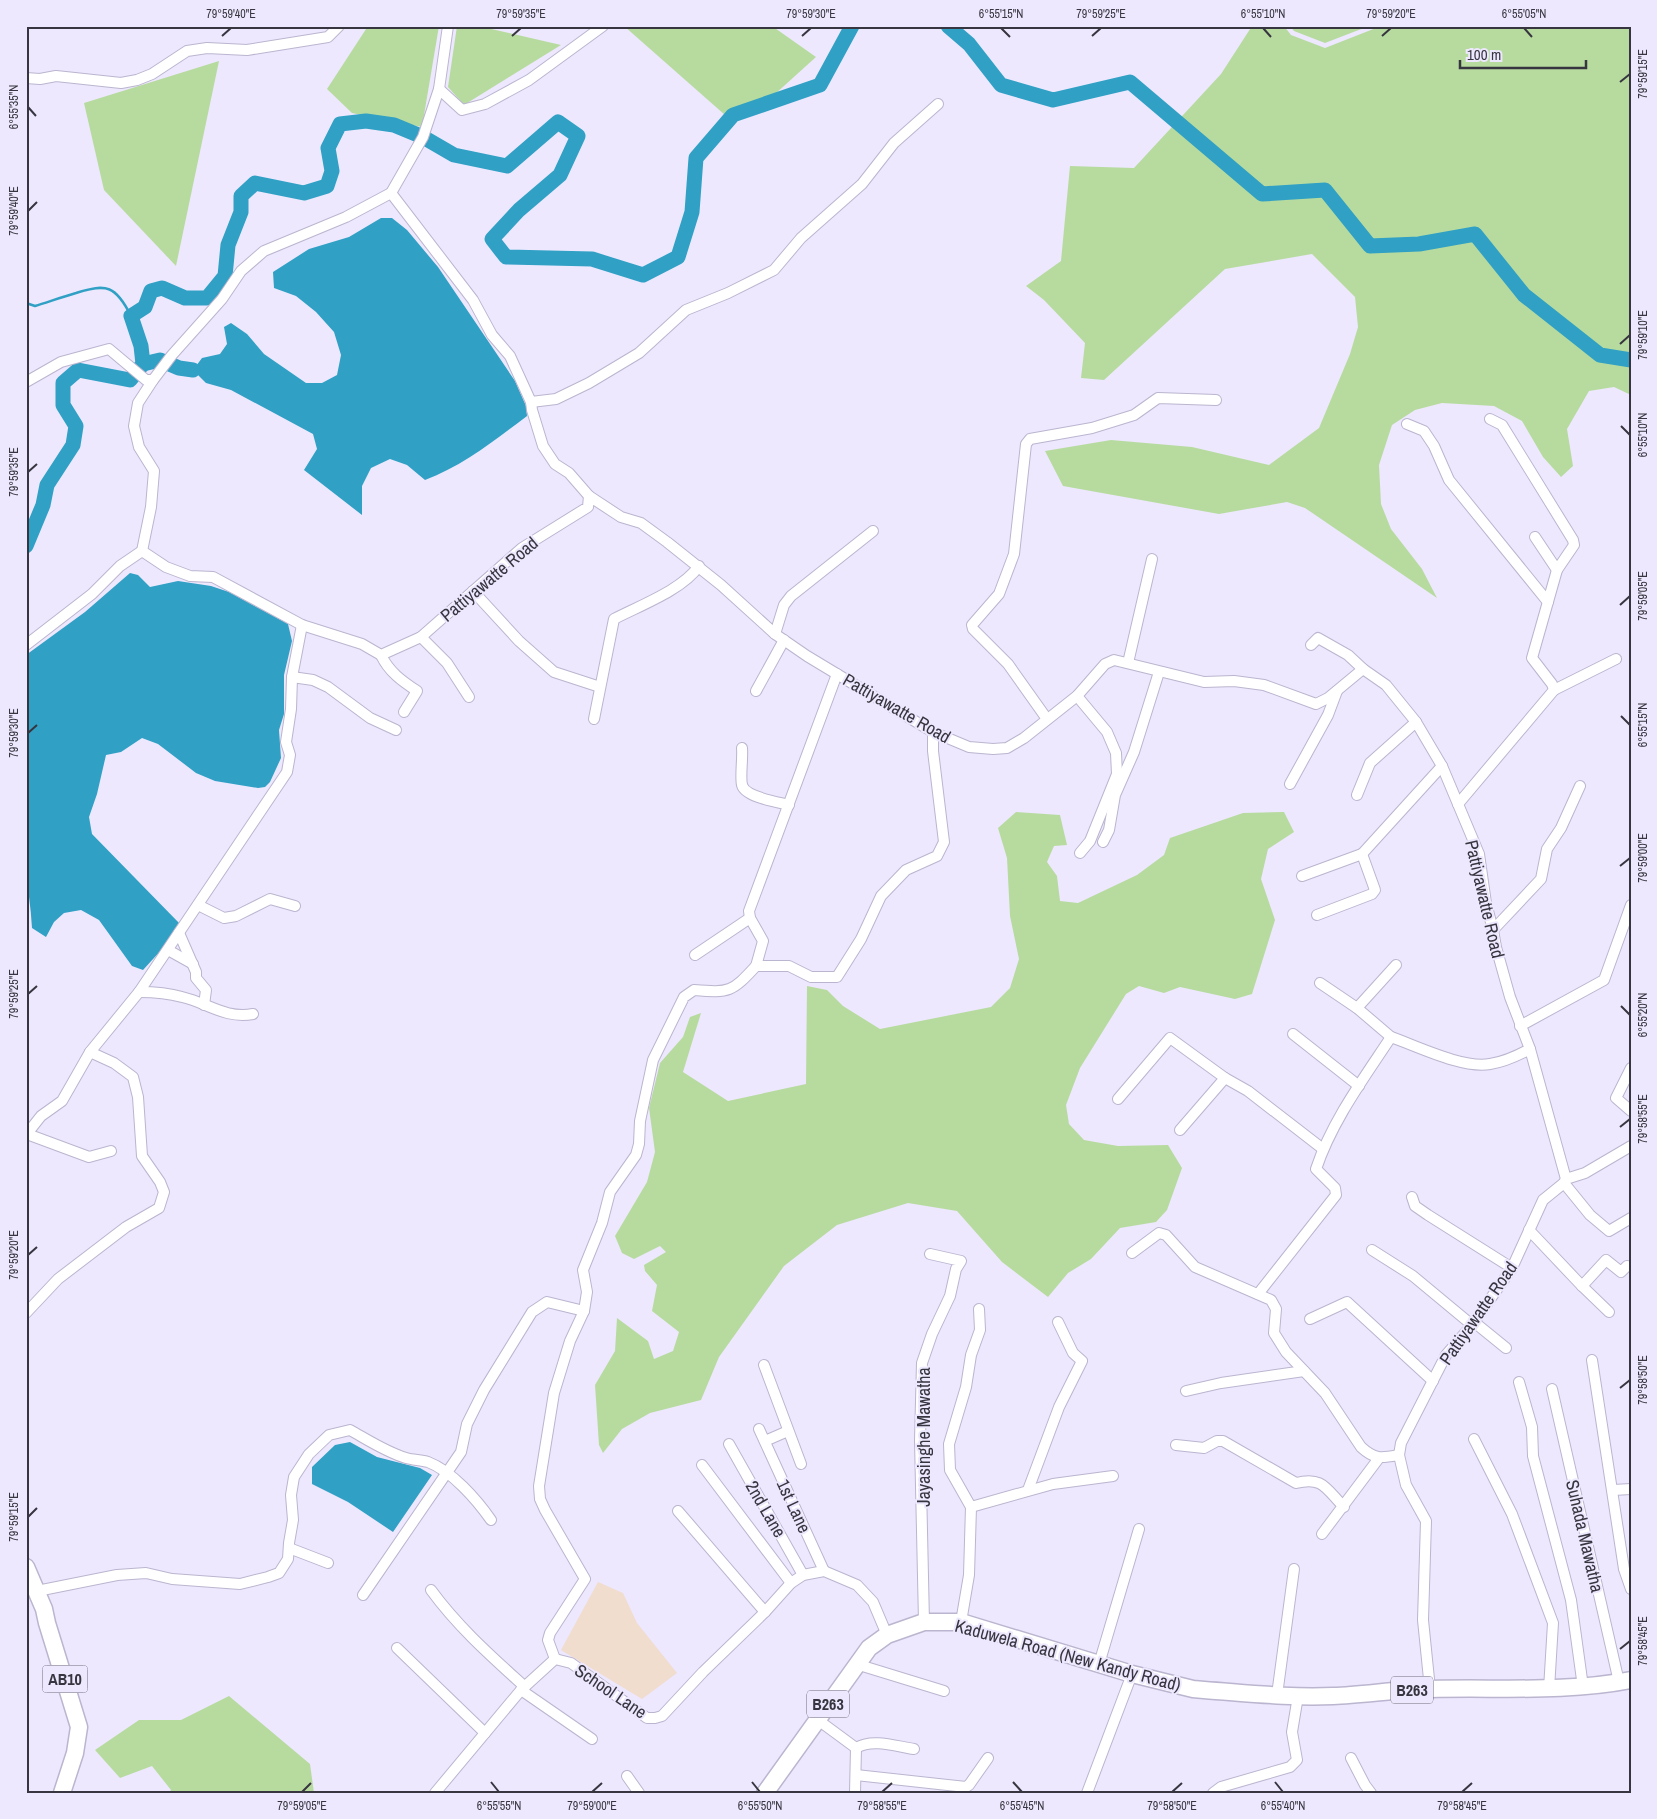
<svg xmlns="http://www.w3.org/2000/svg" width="1657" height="1819" font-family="'Archivo Narrow',sans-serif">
  <rect width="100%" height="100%" fill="#ede8fe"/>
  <path fill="#f1ddce" d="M598,1582L623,1593L637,1623L677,1673L642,1699L561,1650Z"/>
  <g fill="#b7db9f">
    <path d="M368,26H439L422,127L352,113L327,89Z"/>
    <path d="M457,26H478L561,45L464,105L448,87Z"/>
    <path d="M624,26H772L816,57L774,95L725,115Z"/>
    <path d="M1252,26H1284L1291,35L1325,48L1381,26H1631V395L1614,387L1589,391L1567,429L1573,466L1561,477L1543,457L1522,421L1494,406L1442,403L1415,410L1392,425L1379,465L1381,504L1391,529L1422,569L1437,598L1305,508L1287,502L1219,514L1063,486L1045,451L1111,440L1192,447L1269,465L1319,428L1350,354L1358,327L1355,297L1312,254L1225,269L1104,380L1081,378L1085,343L1044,300L1026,286L1061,261L1070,166L1134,168L1221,74Z"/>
    <path d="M1290,26H1369L1325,43L1294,31Z"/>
    <path d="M219,61L176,266L104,190L84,103Z"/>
    <path d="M1016,812L1060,815L1067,845L1054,846L1047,862L1057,876L1060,901L1078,903L1137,875L1164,855L1170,838L1243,813L1284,812L1294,832L1268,849L1261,879L1275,920L1252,994L1235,999L1180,987L1164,993L1139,986L1126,994L1080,1068L1066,1105L1069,1124L1084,1140L1118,1146L1168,1145L1182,1168L1167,1210L1156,1222L1120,1228L1091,1259L1068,1273L1048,1297L1002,1262L957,1211L908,1203L837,1225L784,1266L719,1357L701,1400L650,1413L622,1429L603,1453L599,1445L595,1385L615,1351L617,1318L648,1341L654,1359L673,1351L679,1332L652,1311L657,1285L645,1271L644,1265L666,1252L660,1246L634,1259L622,1253L615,1236L647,1182L655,1152L649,1108L660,1063L683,1037L690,1017L701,1013L683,1072L728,1101L806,1084L807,986L827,990L843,1006L880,1029L991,1007L1010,988L1019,959L1010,916L1007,858L998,828Z"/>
    <path d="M229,1696L310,1764L314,1793H169L171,1790L152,1766L120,1778L95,1750L139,1720H181Z"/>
  </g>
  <g fill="#30a0c5">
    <path d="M381,218H392L407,230L438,267L515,381L526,406L527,416C495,440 463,466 425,480L407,465L390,459L371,468L362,486V515L304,470L317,449L313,434L231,390L206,383L193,370L202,358L220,354L227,344L224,327L231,323L247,334L264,354L306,383H322L337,375L341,355L334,332L316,312L296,296L274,288L273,272L309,249L349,237Z"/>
    <path d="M130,573L138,575L150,587L178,581L211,586L229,592L288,624L292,641L284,675V714L279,730L281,758L270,782L265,787L258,788L215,781L196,773L158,744L142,738L121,752L106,755L97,794L89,817L92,834L180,924L164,947L143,970L132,966L99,920L81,910L64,913L54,922L46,937L32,928C31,907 27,886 26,866C26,846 31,827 26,808V655L85,612Z"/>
    <path d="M350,1442L377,1457L420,1468L432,1475L393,1532L348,1502L312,1484V1467L335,1445Z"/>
  </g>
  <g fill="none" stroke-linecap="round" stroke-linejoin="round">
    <path stroke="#30a0c5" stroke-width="2.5" d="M26,303L35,306C48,302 62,297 76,293C107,283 116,286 131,316"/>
    <g stroke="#30a0c5" stroke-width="15">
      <path d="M948,26L969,44L1001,85L1053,100L1130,82L1262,194L1325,190L1370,246L1419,244L1475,234L1524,295L1600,355L1631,360"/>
      <path d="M143,364L160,360L179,368L193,370"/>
      <path d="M26,546L43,505L47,485L73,445L76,426L63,405V383L78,370L130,380L143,364L141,346L131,316L145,307L151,291L162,288L185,298H207L225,276L228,245L241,212V196L255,183L304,193L327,186L332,171L328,148L340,124L366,121L394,125L423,137L454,155L507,166L558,122L578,136L560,175L519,210L492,239L506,257L592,259L643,275L678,257L692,212L696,158L733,115L820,85L852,26"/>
    </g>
    <defs>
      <g id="minor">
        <path d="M26,78L40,79L56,76L121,83L137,80L152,74L187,51L207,48L247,50L328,37L339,26"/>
        <path d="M439,89L462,110L485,104L529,80L603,26"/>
        <path d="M391,193L423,137L439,89L448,26"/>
        <path d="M26,382L61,362L109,349L146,380H153"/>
        <path d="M531,402L556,399L589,383L639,353L686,310L728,293L774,270L801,238L862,184L894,143L938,104"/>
        <path d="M1407,424L1424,431L1434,446L1449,480L1548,602"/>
        <path d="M1535,537L1557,570"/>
        <path d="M142,551L151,507L154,471L139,447L134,426L138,403L153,380L172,355L222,299L241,271L264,251L346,217L391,193L473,300L492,335L510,356L531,402L532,410L543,446L555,464L569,473L589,496"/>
        <path d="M473,591L519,641L554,672L600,687"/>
        <path d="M775,634L784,605L791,596L873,531"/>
        <path d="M421,637L447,663L469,697"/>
        <path d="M26,645L92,594L120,566L142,551L166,567L190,576L213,577L302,625L362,644L381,655L421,637L522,548L588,507L589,496L621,517L641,523L667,542L721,585L775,634L807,656L933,732L969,747L993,749L1007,748L1024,738L1077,696L1105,664L1114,660L1204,682L1234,681L1264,685L1316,704L1328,698L1363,669L1386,685L1416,722L1442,766L1479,854L1486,903L1493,930L1496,947L1510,997L1530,1049L1566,1179L1585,1173L1631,1146"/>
        <path d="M1311,645L1318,638L1348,655L1363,669"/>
        <path d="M381,655C389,672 402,681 417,691L404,712"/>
        <path d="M1128,663L1152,559"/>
        <path d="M837,674L749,911L750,918L763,941L756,966H789L811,977H837L861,939L881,896L906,870L937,856L944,842L933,751V732"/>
        <path d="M292,677L313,680L328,687L370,718L396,730"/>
        <path d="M1554,690L1616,659"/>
        <path d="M756,691L784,640"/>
        <path d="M1077,696L1107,732L1116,753L1117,774L1090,841L1080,853"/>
        <path d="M594,719L614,619C641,605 682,590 699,566"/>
        <path d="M1047,719L1008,664L973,629L972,625L999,594L1014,554L1026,444L1030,439L1092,428L1134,415L1158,398L1216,400"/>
        <path d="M742,748C743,758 740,776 742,785C745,797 777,802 789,805"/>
        <path d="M1290,784L1328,715L1337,691"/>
        <path d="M1357,795L1370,763L1416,722"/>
        <path d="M1458,804L1554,690L1552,684L1532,658L1557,570L1574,545L1573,540L1502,425L1490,419"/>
        <path d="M1103,842L1109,830L1115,795L1134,752L1159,672"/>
        <path d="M1362,854L1442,766"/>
        <path d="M1302,876L1362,854L1375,890L1372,894L1317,915"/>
        <path d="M198,905L224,918L236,916L270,899L295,906"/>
        <path d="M1493,930L1541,879L1547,849L1561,828L1580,786"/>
        <path d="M179,933L196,972V978L206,990L204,1005"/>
        <path d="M168,950L193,964"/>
        <path d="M695,955L750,918"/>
        <path d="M1320,983L1357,1008L1391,1037"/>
        <path d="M139,992C154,992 168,993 182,997C208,1003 225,1019 253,1014"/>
        <path d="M1357,1008L1396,965"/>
        <path d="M1520,1026L1604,980L1631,905"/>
        <path d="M1293,1034L1359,1086"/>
        <path d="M1631,1068L1616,1098L1631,1111"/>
        <path d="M1118,1099L1170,1038L1225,1078L1248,1091L1323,1149"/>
        <path d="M1180,1130L1225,1078"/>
        <path d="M27,1134L89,1157L111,1151"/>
        <path d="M26,1135L41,1116L62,1101L90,1052L139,992L287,772L290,755L286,742L291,709L292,677L302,625"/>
        <path d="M1564,1183L1590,1215L1609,1231L1631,1218"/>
        <path d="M1412,1197L1415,1206L1428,1215L1512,1268"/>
        <path d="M1529,1230L1582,1286L1609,1312"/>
        <path d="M1372,1250L1413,1276L1472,1325"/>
        <path d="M1132,1253L1159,1233L1166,1235L1195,1267L1271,1300L1276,1309L1274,1333L1286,1352L1325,1393L1361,1447C1375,1460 1382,1458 1399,1455"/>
        <path d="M1582,1286L1606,1260L1621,1272L1627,1266"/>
        <path d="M1258,1294L1336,1195L1335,1188L1316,1169C1332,1121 1364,1078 1391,1037C1417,1046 1463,1069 1490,1064C1504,1062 1517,1056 1530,1049"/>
        <path d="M26,1313L58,1279L126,1227L159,1208L164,1192L160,1182L142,1156L138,1097L133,1077L114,1063L90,1052"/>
        <path d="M1310,1319L1347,1302L1433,1381"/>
        <path d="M1474,1322L1506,1348"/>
        <path d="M1592,1360L1624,1569L1631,1589"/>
        <path d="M764,1365L801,1464"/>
        <path d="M1519,1382L1532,1427L1533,1456L1571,1600L1583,1687"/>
        <path d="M1552,1389L1619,1682"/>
        <path d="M1186,1391L1221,1383L1304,1371"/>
        <path d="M759,1429L824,1571"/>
        <path d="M1474,1439L1512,1514L1553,1623L1549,1689"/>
        <path d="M765,1441L788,1431"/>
        <path d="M729,1444L803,1575"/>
        <path d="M1176,1445L1204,1448L1217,1441H1223L1296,1483C1323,1476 1326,1489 1344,1507"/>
        <path d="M702,1465L791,1583"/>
        <path d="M1028,1490L1059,1407L1082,1361L1073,1353L1058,1322"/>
        <path d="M1613,1490L1631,1489"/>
        <path d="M971,1507L1053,1484L1113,1476"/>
        <path d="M678,1511L765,1612"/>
        <path d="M1322,1534L1379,1458"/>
        <path d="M289,1548L328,1563"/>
        <path d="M431,1590C458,1627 491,1656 525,1687"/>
        <path d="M37,1591L117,1575L146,1573L172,1579L240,1584L268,1577L279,1573L288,1559L289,1543L293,1520L291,1495L294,1477L309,1454L329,1435L350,1430C368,1440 386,1452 406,1458C413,1460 421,1460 428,1462C452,1471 477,1500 491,1520"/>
        <path d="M363,1595L461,1452L467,1424L484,1390L532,1312L547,1302L584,1311"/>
        <path d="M924,1622L920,1440L922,1363L932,1334L950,1296L956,1269L961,1261L930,1254"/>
        <path d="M961,1622L969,1575L971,1507L950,1470L949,1444L966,1387L971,1355L980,1330L979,1309"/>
        <path d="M397,1648L485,1733"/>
        <path d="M555,1659L548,1640L550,1633L585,1579L545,1510L540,1499L539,1486L554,1393L570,1341L584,1311L587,1292L583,1270L602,1223L610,1192L636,1155L639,1144L640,1121L653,1060L684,997L694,990C730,993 732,992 756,966"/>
        <path d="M856,1664L944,1691"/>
        <path d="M1099,1664L1139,1529"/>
        <path d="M1430,1689L1423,1620L1426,1521L1406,1485L1399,1455L1401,1443L1446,1355L1472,1325L1512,1268L1543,1200L1564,1183L1566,1179"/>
        <path d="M521,1690L592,1739"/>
        <path d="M1277,1695L1294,1569"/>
        <path d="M818,1720L856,1748L855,1793"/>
        <path d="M856,1748C872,1738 895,1746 914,1749"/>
        <path d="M1351,1758L1365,1785L1371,1793"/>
        <path d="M856,1775L966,1787L969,1785L988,1758"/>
        <path d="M627,1776L639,1793"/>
        <path d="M435,1793L521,1690L555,1659L571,1663L647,1718H655L662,1716L703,1672L765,1612L791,1583L803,1575L824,1571L857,1585L873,1602L887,1635"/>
        <path d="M1087,1793L1132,1674"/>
        <path d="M1213,1793L1221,1787L1290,1767L1297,1760L1292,1732L1298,1696"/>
      </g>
      <g id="primary">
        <path d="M26,1567L44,1609L47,1623L79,1727L75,1753L62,1793"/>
        <path d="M765,1793L869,1648L887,1635L924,1622H961L1132,1674L1193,1689L1204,1690C1247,1693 1290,1698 1333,1696C1365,1695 1398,1689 1431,1689C1498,1687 1564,1693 1631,1680"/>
      </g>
    </defs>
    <use href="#minor" stroke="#bbb5cf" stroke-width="12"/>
    <use href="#primary" stroke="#bbb5cf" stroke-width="19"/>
    <use href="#minor" stroke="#fff" stroke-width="10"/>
    <use href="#primary" stroke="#fff" stroke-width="16"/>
  </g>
  <path fill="none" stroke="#37353f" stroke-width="2" d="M1001,28L1010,37M1263,28L1271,37M1524,28L1532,37M222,36L231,28M512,36L521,28M802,36L811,28M1092,36L1101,28M1382,36L1391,28M1620,82L1630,74M28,107L36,116M28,211L37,202M1620,344L1630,335M1621,426L1630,435M28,472L37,464M1620,605L1630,596M1621,716L1630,725M28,733L37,725M1620,866L1630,858M28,994L37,986M1621,1006L1630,1015M1620,1127L1630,1119M28,1255L37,1247M1620,1388L1630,1380M28,1517L37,1508M1620,1649L1630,1641M491,1782L499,1792M752,1782L760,1792M1013,1782L1022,1792M1275,1782L1283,1792M302,1792L311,1783M592,1792L602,1783M882,1792L892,1783M1172,1792L1182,1783M1462,1792L1472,1783"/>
  <g text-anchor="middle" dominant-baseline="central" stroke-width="4" stroke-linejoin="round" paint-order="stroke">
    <g fill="#ede8fe" stroke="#6e6b78" stroke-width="1">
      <rect x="42.5" y="1665.5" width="45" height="27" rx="4"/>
      <rect x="1391" y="1676.5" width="42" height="27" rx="4"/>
      <rect x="807" y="1690.5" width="42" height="27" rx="4"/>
    </g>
    <g font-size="16" font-weight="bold" fill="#37353f">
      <text x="65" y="1679">AB10</text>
      <text x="1412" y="1690">B263</text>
      <text x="828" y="1704">B263</text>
    </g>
    <g font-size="18" fill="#37353f" stroke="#ede8fe">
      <text transform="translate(489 579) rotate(-40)">Pattiyawatte Road</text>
      <text transform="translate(897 708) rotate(30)">Pattiyawatte Road</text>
      <text transform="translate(1485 899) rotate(77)">Pattiyawatte Road</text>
      <text transform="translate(1478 1313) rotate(-55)">Pattiyawatte Road</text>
      <text transform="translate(923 1437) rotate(-90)">Jayasinghe Mawatha</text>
      <text transform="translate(794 1506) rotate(65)">1st Lane</text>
      <text transform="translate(766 1509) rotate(60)">2nd Lane</text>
      <text transform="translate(1585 1536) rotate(77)">Suhada Mawatha</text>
      <text transform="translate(1068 1655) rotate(15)">Kaduwela Road (New Kandy Road)</text>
      <text transform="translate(611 1691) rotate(34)">School Lane</text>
    </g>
  </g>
  <rect width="1657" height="1819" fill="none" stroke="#ede8fe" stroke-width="55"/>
  <path d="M1460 60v8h126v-8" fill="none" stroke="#37353f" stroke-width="2.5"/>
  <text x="1467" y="60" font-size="15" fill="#37353f" stroke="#ede8fe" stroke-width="4" paint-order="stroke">100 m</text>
  <rect x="28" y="28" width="1602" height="1764" fill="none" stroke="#37353f" stroke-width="2"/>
  <g font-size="12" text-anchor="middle" fill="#37353f">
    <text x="231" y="18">79°59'40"E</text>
    <text x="521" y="18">79°59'35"E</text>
    <text x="811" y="18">79°59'30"E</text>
    <text x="1001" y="18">6°55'15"N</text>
    <text x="1101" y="18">79°59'25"E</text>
    <text x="1263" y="18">6°55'10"N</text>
    <text x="1391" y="18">79°59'20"E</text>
    <text x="1524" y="18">6°55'05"N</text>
    <text transform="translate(1643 74) rotate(-90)" y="4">79°59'15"E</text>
    <text transform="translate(14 107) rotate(-90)" y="4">6°55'35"N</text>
    <text transform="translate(14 211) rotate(-90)" y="4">79°59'40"E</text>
    <text transform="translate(1643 335) rotate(-90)" y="4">79°59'10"E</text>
    <text transform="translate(1643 435) rotate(-90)" y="4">6°55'10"N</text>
    <text transform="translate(14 472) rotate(-90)" y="4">79°59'35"E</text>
    <text transform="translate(1643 596) rotate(-90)" y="4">79°59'05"E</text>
    <text transform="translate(1643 725) rotate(-90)" y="4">6°55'15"N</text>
    <text transform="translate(14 733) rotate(-90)" y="4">79°59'30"E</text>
    <text transform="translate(1643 858) rotate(-90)" y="4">79°59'00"E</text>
    <text transform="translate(14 994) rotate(-90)" y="4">79°59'25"E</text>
    <text transform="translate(1643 1015) rotate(-90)" y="4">6°55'20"N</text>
    <text transform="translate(1643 1119) rotate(-90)" y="4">79°58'55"E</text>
    <text transform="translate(14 1255) rotate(-90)" y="4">79°59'20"E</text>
    <text transform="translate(1643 1380) rotate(-90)" y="4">79°58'50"E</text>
    <text transform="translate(14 1517) rotate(-90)" y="4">79°59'15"E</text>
    <text transform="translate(1643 1641) rotate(-90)" y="4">79°58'45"E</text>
    <text x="302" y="1810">79°59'05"E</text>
    <text x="499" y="1810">6°55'55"N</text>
    <text x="592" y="1810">79°59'00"E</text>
    <text x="760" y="1810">6°55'50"N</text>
    <text x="882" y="1810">79°58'55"E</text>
    <text x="1022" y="1810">6°55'45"N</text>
    <text x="1172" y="1810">79°58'50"E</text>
    <text x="1283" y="1810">6°55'40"N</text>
    <text x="1462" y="1810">79°58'45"E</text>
  </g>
</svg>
